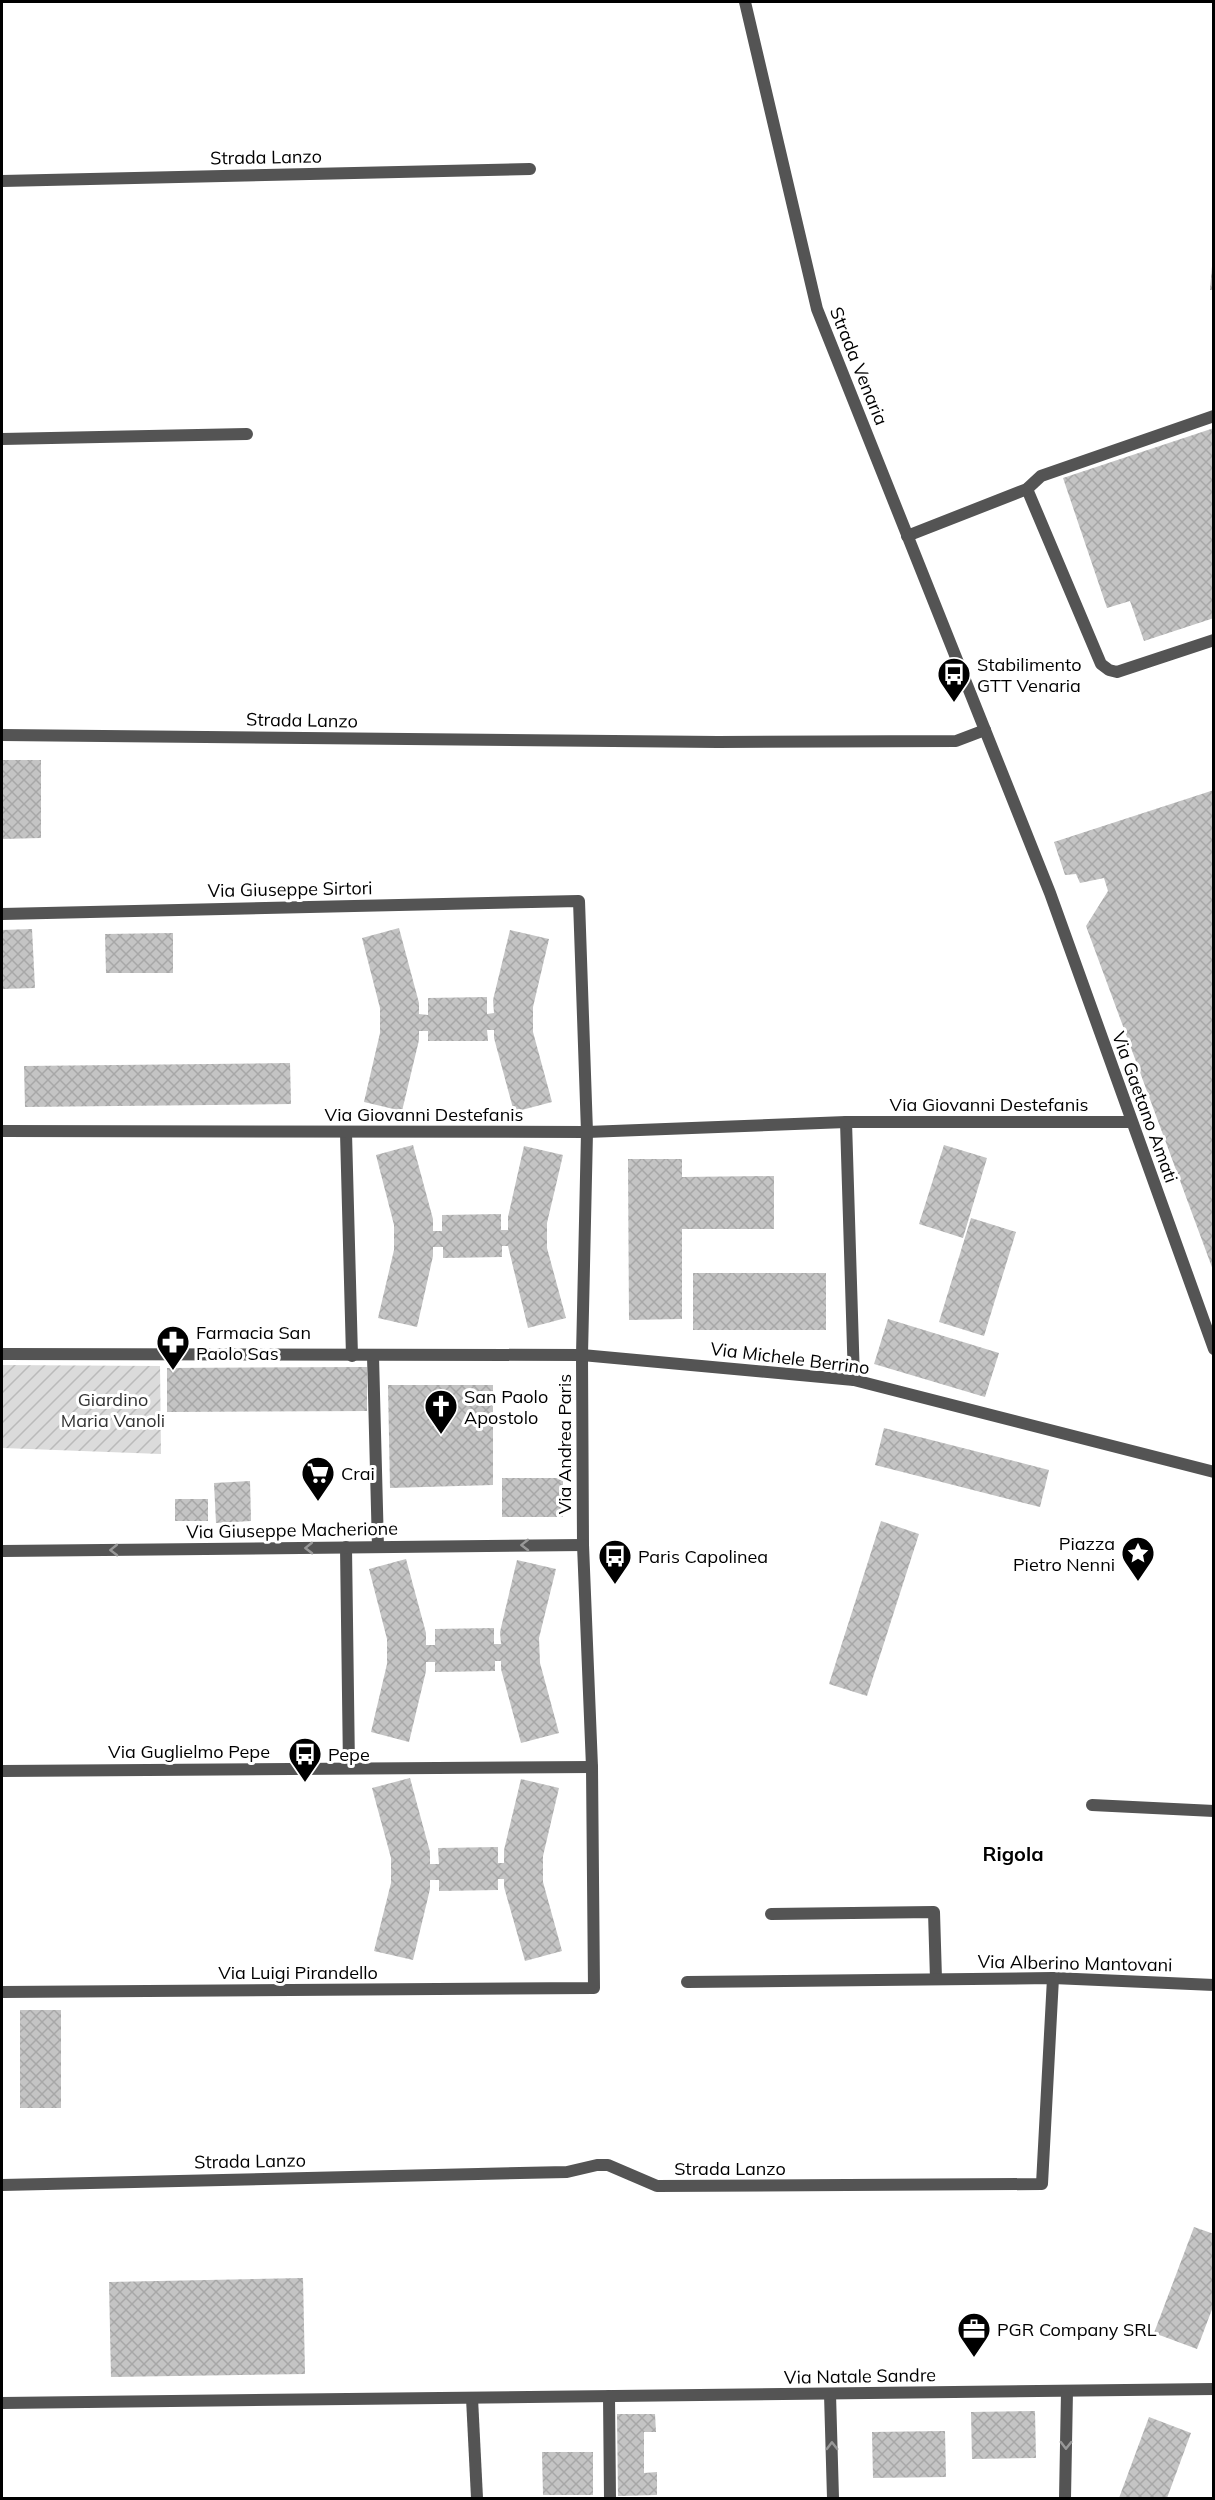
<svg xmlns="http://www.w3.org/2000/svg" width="1215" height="2500" font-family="Mulish,sans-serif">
  <defs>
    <pattern id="garden-furrows" width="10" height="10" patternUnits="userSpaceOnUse" patternTransform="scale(1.5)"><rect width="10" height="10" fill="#dbdbdb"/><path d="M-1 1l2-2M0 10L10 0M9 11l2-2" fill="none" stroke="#bababa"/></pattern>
    <pattern id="building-cross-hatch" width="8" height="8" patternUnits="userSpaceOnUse" patternTransform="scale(1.5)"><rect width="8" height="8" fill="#c4c4c4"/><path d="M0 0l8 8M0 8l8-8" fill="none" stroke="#a7a7a7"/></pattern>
  </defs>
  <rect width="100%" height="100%" fill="#fff"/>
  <path fill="url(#garden-furrows)" d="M2,1365L160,1366L161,1454L3,1448Z"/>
  <g fill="url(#building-cross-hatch)">
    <path d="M1212,266H1214V290H1210Z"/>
    <path d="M1214,428V618L1144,641L1130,601L1107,608L1063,478Z"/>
    <path d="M2,760H41V838L2,839Z"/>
    <path d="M1214,790V1270H1213L1086,926L1108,891L1104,878L1080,883L1076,874L1065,875L1054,842Z"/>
    <path d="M399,928L419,1003V1014L428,1015V998L487,997V1014L494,1013L493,1000L510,930L549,939L533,1007V1032L552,1102L514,1112L494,1038V1030H487L488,1041H428V1031H419V1040L402,1111L364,1102L380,1033V1008L362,938Z"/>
    <path d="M32,929L35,988L2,989V930Z"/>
    <path d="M173,933V973H106L105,934Z"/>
    <path d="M290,1063L291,1104L25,1107L24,1066Z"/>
    <path d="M413,1145L433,1219V1231H442V1215L501,1214V1230H508V1217L524,1146L563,1155L547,1223V1248L566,1318L528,1328L508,1246H502V1257L443,1258V1247H433V1256L417,1327L378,1318L394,1250V1225L376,1155Z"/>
    <path d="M944,1145L987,1158L963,1238L919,1224Z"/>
    <path d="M628,1159H682V1177L774,1176V1229H682V1319L629,1320Z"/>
    <path d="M971,1218L1016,1232L984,1336L939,1322Z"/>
    <rect x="693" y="1273" width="133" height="57"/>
    <path d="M888,1319L999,1353L985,1397L874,1364Z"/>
    <path d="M367,1367V1411L167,1412V1368Z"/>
    <path d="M388,1385H493V1485L390,1488Z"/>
    <path d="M884,1428L1049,1470L1040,1507L875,1465Z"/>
    <rect x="502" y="1478" width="61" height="39"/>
    <path d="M250,1481L251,1521L216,1523L214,1483Z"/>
    <rect x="175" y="1499" width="33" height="22"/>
    <path d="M881,1521L919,1534L867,1696L829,1684Z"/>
    <path d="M406,1559L426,1633V1645H435V1629L494,1628V1644H501L500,1632L517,1560L556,1569L539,1638L540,1663L559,1733L521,1743L501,1669V1661H495V1671L435,1672V1662H426V1671L409,1742L371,1732L387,1664V1639L369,1569Z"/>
    <path d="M410,1778L430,1852V1864H439L438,1848L498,1847V1863H504V1850L521,1779L559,1788L543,1856V1882L562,1951L525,1961L504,1887V1879H498V1890L439,1891V1880H430V1889L413,1960L374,1951L391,1883V1858L372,1788Z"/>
    <rect x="20" y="2010" width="41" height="98"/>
    <path d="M1194,2227L1214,2234V2304L1197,2349L1154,2333Z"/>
    <path d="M303,2278L305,2374L111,2377L109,2282Z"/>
    <path d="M1035,2411L1036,2458L972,2459L971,2412Z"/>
    <path d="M617,2414H655L656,2432H644V2473L657,2472V2495L618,2496Z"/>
    <path d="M1149,2417L1191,2433L1167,2498H1119Z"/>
    <path d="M945,2431L946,2477L873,2478L872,2432Z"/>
    <path d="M542,2452H593V2495H543Z"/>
  </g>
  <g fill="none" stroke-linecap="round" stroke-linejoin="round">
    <g stroke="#545454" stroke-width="12">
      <path d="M1027,489L1101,664L1109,670L1117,672L1214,640"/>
      <path d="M907,536L1027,489L1041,476L1214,416"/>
      <path d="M373,1356L378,1547"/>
      <path d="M346,1547L349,1768"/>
    </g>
    <path stroke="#545454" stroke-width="12" d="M346,1133L352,1356"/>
    <g stroke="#545454" stroke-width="12">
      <path d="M2,181L530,169"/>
      <path d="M2,439L247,434"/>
      <path d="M2,735L718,742L956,741L985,730"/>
      <path d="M2,914L579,901L587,1132L582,1355L583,1545L592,1767L594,1988L2,1992"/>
      <path d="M846,1122L854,1380"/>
      <path d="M2,1131L587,1132L846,1122H1131"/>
      <path d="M2,1354L582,1355L854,1380L1214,1472"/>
      <path d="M2,1551L583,1545"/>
      <path d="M2,1771L592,1767"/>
      <path d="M1092,1805L1214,1811"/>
      <path d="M771,1914L934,1912L936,1979"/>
      <path d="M687,1982L1053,1978L1214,1985"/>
      <path d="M2,2185L567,2172L597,2165H608L657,2186L1042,2184L1053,1978"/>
      <path d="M830,2394L833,2498"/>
      <path d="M609,2396L610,2498"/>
      <path d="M472,2398L477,2498"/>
      <path d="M2,2403L1214,2389"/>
      <path d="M1065,2498L1067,2391"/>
    </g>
    <path stroke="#545454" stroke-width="12" d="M745,2L817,309L1050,893L1214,1349"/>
  </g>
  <defs><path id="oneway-chevron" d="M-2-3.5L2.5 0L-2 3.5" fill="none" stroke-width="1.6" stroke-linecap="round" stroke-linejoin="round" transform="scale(1.5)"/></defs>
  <g stroke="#989898">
    <use href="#oneway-chevron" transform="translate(525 1545) rotate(179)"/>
    <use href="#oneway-chevron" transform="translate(309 1548) rotate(179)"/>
    <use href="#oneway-chevron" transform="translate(114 1550) rotate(179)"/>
    <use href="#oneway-chevron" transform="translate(1066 2445) rotate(91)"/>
    <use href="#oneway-chevron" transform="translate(832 2446) rotate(-91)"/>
  </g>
  <defs>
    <symbol id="bus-pin" viewBox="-11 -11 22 30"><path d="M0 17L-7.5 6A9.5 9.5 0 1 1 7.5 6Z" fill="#000" stroke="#fff"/><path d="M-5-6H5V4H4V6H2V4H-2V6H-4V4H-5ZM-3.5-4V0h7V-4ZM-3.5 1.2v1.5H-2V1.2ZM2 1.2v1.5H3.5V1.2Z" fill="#fff"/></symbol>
    <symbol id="pharmacy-pin" viewBox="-11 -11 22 30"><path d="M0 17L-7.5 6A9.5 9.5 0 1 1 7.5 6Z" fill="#000" stroke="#fff"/><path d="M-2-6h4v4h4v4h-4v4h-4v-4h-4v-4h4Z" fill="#fff"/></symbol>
    <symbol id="church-pin" viewBox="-11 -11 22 30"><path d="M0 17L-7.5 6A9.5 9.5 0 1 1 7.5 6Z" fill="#000" stroke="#fff"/><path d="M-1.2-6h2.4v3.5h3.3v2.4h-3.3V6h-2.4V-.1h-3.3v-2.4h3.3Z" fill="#fff"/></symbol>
    <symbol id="supermarket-pin" viewBox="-11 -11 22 30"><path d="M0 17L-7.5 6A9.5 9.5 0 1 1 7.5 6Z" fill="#000" stroke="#fff"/><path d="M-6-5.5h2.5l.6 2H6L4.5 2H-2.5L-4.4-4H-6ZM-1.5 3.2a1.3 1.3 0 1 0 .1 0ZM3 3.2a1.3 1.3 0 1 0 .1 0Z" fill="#fff"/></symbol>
    <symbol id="sight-pin" viewBox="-11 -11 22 30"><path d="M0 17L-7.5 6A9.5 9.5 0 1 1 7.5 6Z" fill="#000" stroke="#fff"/><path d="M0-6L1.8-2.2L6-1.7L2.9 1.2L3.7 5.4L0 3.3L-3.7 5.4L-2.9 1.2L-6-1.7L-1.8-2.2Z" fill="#fff"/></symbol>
    <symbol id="office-pin" viewBox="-11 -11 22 30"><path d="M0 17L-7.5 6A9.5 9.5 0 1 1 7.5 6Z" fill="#000" stroke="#fff"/><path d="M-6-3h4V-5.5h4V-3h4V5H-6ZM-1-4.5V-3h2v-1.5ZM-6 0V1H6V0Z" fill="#fff"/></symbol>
  </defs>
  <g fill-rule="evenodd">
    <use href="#bus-pin" x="935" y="655" width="38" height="52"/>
    <use href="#pharmacy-pin" x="154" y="1323" width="38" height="52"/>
    <use href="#church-pin" x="422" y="1387" width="38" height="52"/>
    <use href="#supermarket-pin" x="299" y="1454" width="38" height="52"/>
    <use href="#sight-pin" x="1119" y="1534" width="38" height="52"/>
    <use href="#bus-pin" x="596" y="1537" width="38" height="52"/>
    <use href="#bus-pin" x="286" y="1735" width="38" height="52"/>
    <use href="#office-pin" x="955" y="2310" width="38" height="52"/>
  </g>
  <g text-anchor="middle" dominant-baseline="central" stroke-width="6" stroke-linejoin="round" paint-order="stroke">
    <g font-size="18" fill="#000" stroke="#fff">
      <text transform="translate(266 157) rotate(-1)">Strada Lanzo</text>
      <text transform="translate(859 366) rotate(68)">Strada Venaria</text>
      <text transform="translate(302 720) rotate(1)">Strada Lanzo</text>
      <text transform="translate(290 889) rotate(-1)">Via Giuseppe Sirtori</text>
      <text x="989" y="1104">Via Giovanni Destefanis</text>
      <text transform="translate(1145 1107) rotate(70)">Via Gaetano Amati</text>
      <text x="424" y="1114">Via Giovanni Destefanis</text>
      <text transform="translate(790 1358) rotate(7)">Via Michele Berrino</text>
      <text transform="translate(564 1444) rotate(-90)">Via Andrea Paris</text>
      <text transform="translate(292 1530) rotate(-1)">Via Giuseppe Macherione</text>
      <text x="189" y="1751">Via Guglielmo Pepe</text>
      <text transform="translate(1075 1963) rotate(1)">Via Alberino Mantovani</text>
      <text x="298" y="1972">Via Luigi Pirandello</text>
      <text transform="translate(250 2161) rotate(-1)">Strada Lanzo</text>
      <text x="730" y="2168">Strada Lanzo</text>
      <text transform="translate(860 2376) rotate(-1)">Via Natale Sandre</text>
    </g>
    <g font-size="18" fill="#000" stroke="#fff" text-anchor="start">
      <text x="977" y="664">Stabilimento<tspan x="977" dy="21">GTT Venaria</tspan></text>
      <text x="196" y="1332">Farmacia San<tspan x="196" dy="21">Paolo Sas</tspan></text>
      <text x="464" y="1396">San Paolo<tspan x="464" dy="21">Apostolo</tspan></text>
      <text x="341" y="1473">Crai</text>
      <text x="1115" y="1543" text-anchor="end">Piazza<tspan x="1115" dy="21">Pietro Nenni</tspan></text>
      <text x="638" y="1556">Paris Capolinea</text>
      <text x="328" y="1754">Pepe</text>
      <text x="997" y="2329">PGR Company SRL</text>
    </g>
    <g font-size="18" fill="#323232" stroke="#fff">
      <text x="113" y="1399">Giardino<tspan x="113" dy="21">Maria Vanoli</tspan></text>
    </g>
    <g font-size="20" font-weight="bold" fill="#000" stroke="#fff">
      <text x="1013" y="1853">Rigola</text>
    </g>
  </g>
  <rect width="1215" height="2500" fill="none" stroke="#000000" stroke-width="6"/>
</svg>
